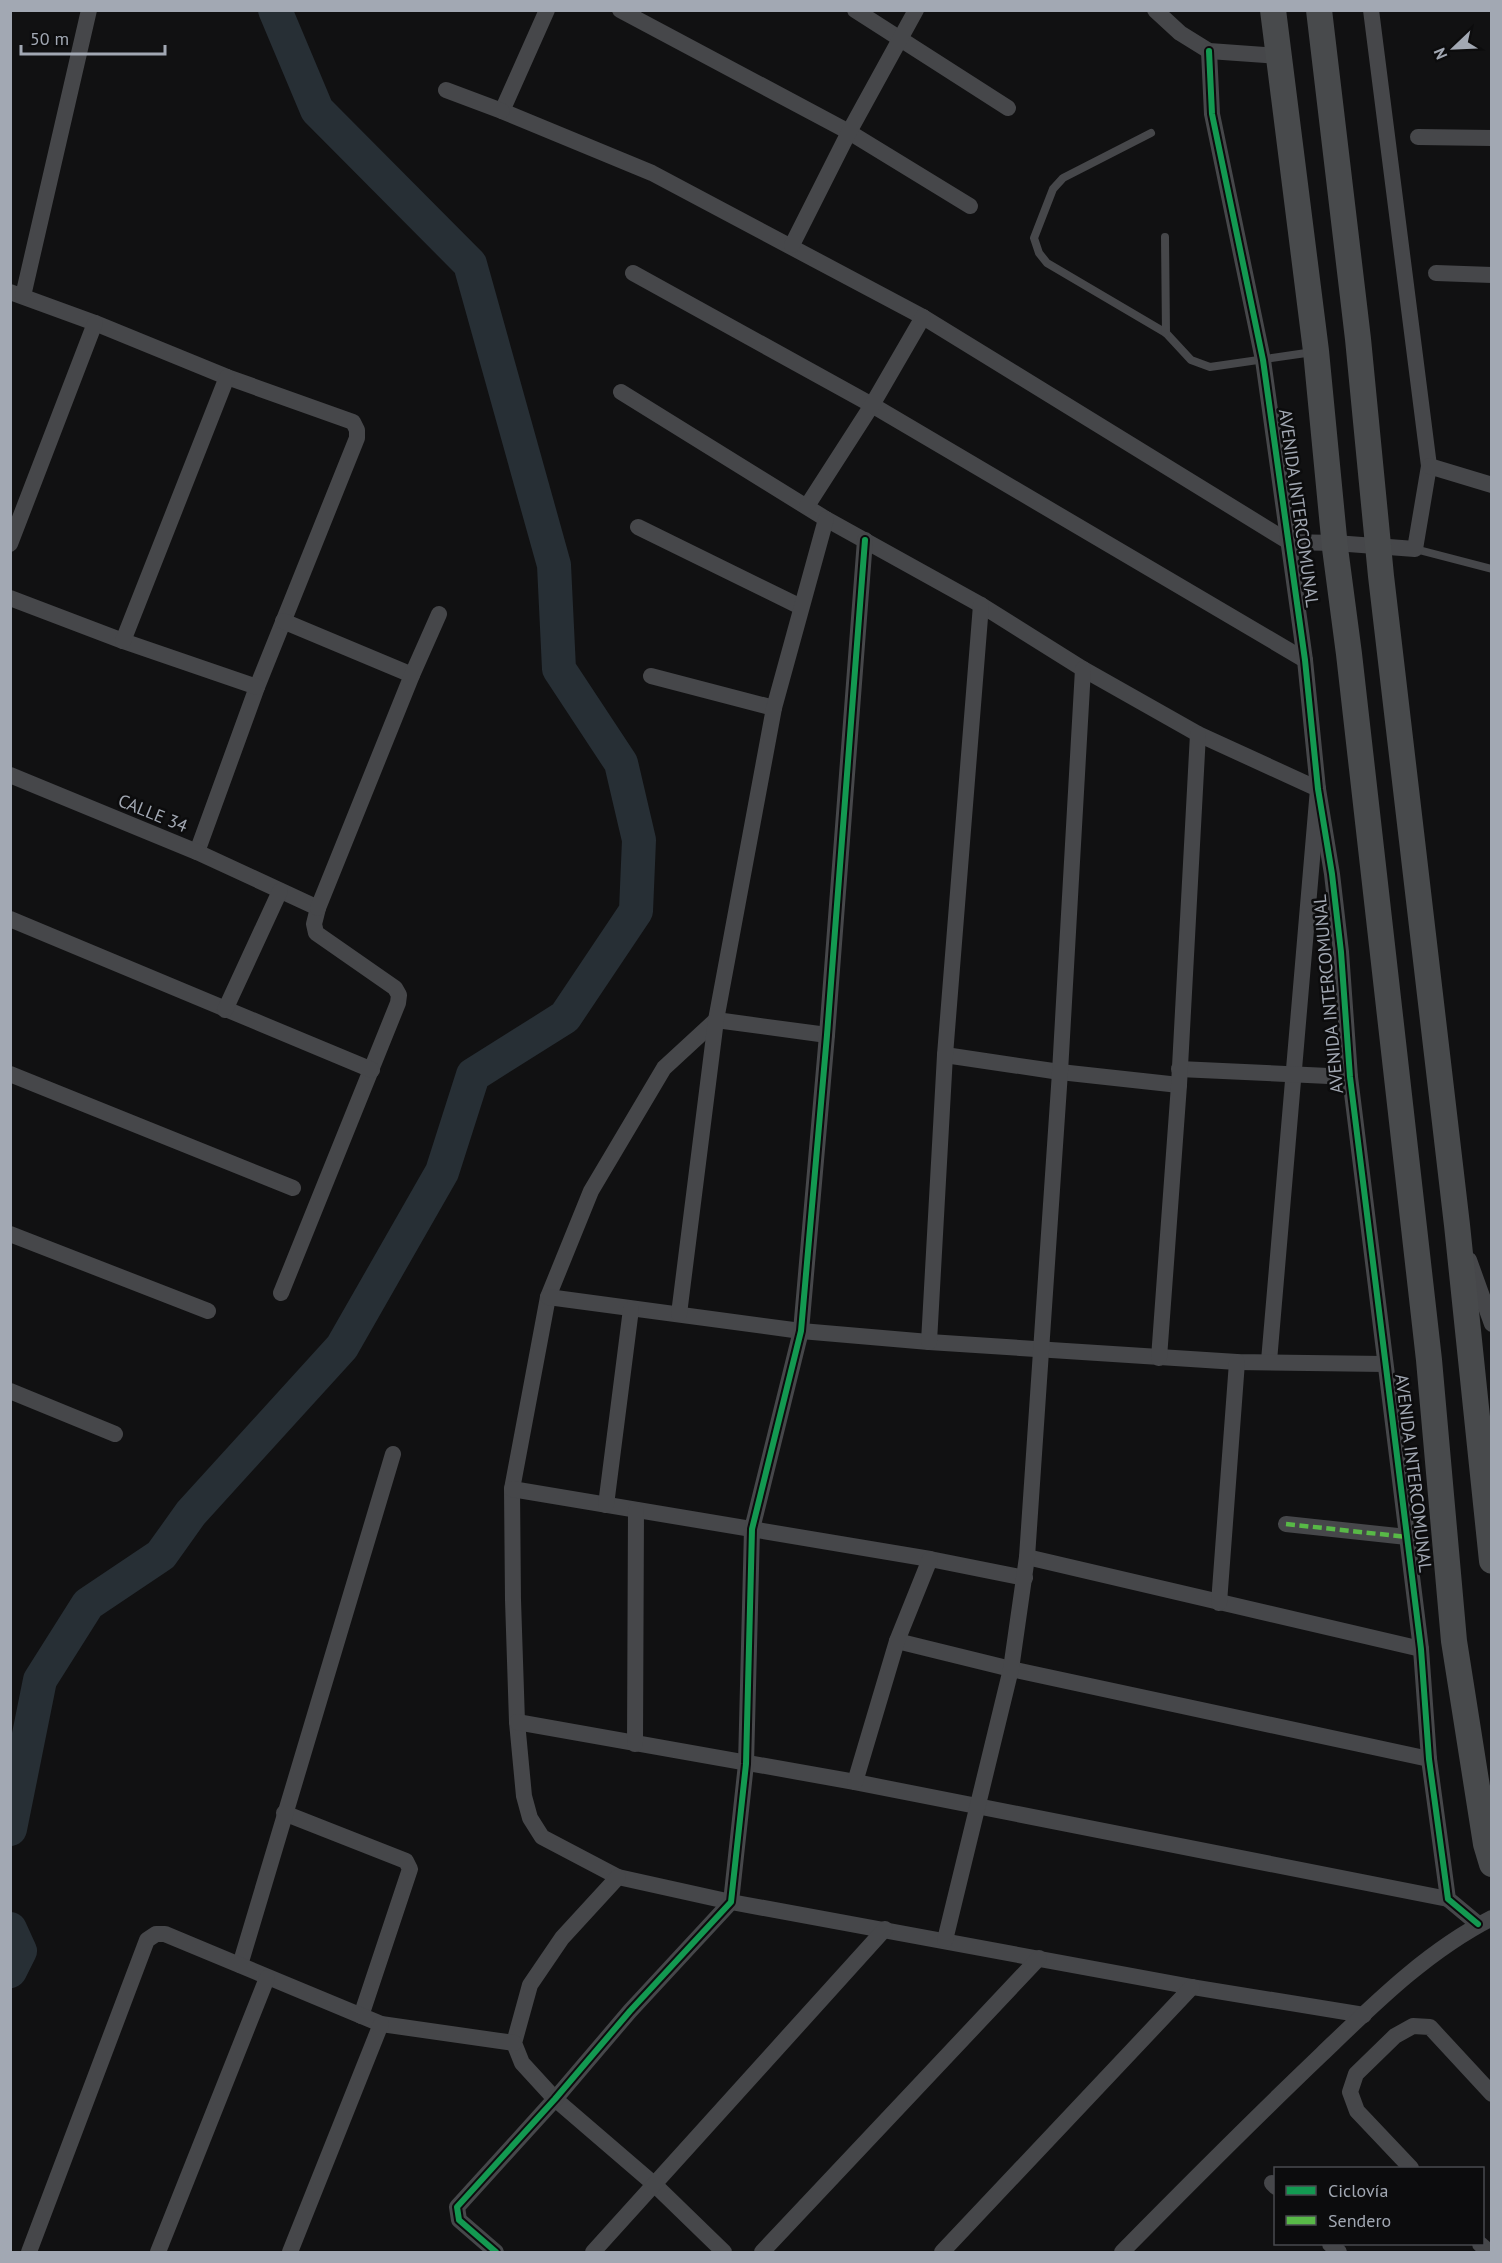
<svg xmlns="http://www.w3.org/2000/svg" width="1502" height="2263" font-family="'PT Sans',sans-serif">
  <rect width="100%" height="100%" fill="#111112"/>
  <g fill="none" stroke-linecap="round" stroke-linejoin="round">
    <g stroke="#272f35" stroke-width="34">
      <path d="M10,1829L40,1680L88,1604L161,1555L191,1513L342,1347L442,1172L473,1075L565,1017L636,911L639,840L621,763L559,669L554,565L470,264L317,110L275,10"/>
      <path d="M10,1929L20,1951L10,1971"/>
    </g>
    <g stroke="#46474a" stroke-width="8">
      <path d="M1151,133L1063,178L1053,189L1034,238L1039,253L1047,263L1166,333L1191,360L1210,367L1313,352"/>
      <path d="M1165,237L1166,333"/>
      <path d="M1415,549L1492,569"/>
    </g>
    <g stroke="#46474a" stroke-width="16">
      <path d="M547,10L502,111L652,173L923,317L1289,542L1335,543L1415,549L1429,466L1371,10"/>
      <path d="M620,10L849,132L970,206"/>
      <path d="M855,10L1008,108"/>
      <path d="M1155,10L1180,33L1209,51L1278,56"/>
      <path d="M1209,51L1212,114L1263,360L1305,660L1318,789L1332,874L1341,952L1350,1077L1421,1649L1429,1759L1448,1899L1478,1924"/>
      <path d="M446,90L502,111"/>
      <path d="M1418,137L1492,138"/>
      <path d="M792,245L849,132L916,10"/>
      <path d="M633,273L872,405L1305,660"/>
      <path d="M1436,273L1492,275"/>
      <path d="M10,292L95,323L227,377L353,422L357,430V438L257,687L197,852"/>
      <path d="M23,296L89,10"/>
      <path d="M621,392L826,519L981,605L1083,669L1198,734L1318,789L1269,1361"/>
      <path d="M1429,466L1492,485"/>
      <path d="M807,506L872,405L923,317"/>
      <path d="M638,527L801,607"/>
      <path d="M10,544L95,323"/>
      <path d="M10,598L123,641L257,687"/>
      <path d="M283,621L412,675"/>
      <path d="M123,641L227,377"/>
      <path d="M651,676L774,708"/>
      <path d="M10,775L197,852L318,908L314,924L316,933L395,988L399,995L398,1003L281,1293"/>
      <path d="M318,908L412,675L439,614"/>
      <path d="M10,919L372,1070"/>
      <path d="M225,1010L280,891"/>
      <path d="M827,1035L716,1020L664,1068L591,1191L548,1297L512,1489L513,1600L517,1722L524,1796L530,1818L542,1837L618,1877L731,1902L1192,1987L1364,2015"/>
      <path d="M945,1055L1060,1072L1179,1085"/>
      <path d="M1179,1069L1350,1077"/>
      <path d="M10,1074L293,1188"/>
      <path d="M10,1234L208,1311"/>
      <path d="M1469,1260L1492,1324"/>
      <path d="M548,1297L801,1331L929,1342L1237,1362L1385,1364"/>
      <path d="M679,1314L716,1020L774,708L826,519"/>
      <path d="M929,1342L945,1055L981,605"/>
      <path d="M1159,1358L1179,1085L1198,734"/>
      <path d="M10,1391L115,1434"/>
      <path d="M512,1489L930,1559L1025,1578"/>
      <path d="M606,1505L631,1309"/>
      <path d="M1286,1524L1407,1537"/>
      <path d="M1027,1557L1421,1649"/>
      <path d="M1219,1603L1237,1362"/>
      <path d="M897,1641L1011,1669L1429,1759"/>
      <path d="M517,1722L855,1782L1448,1899"/>
      <path d="M635,1744L636,1510"/>
      <path d="M855,1782L897,1641L930,1559"/>
      <path d="M284,1813L406,1861L410,1869L361,2016"/>
      <path d="M618,1877L562,1938L530,1985L514,2043L522,2063L555,2099L655,2185L724,2252"/>
      <path d="M945,1940L1011,1669L1027,1557L1060,1072L1083,669"/>
      <path d="M240,1965L393,1454"/>
      <path d="M1411,2168L1357,2111L1350,2092L1356,2074L1395,2036L1413,2026L1430,2027L1492,2094"/>
      <path d="M1272,2183L1276,2187"/>
      <path d="M1330,2244L1339,2252"/>
      <path d="M1480,2244L1489,2252"/>
      <path d="M29,2252L147,1940L156,1934H165L381,2024L514,2043"/>
      <path d="M158,2252L267,1978"/>
      <path d="M290,2252L381,2024"/>
      <path d="M496,2252L459,2220L457,2207L555,2099L630,2011L731,1902L746,1764L752,1529L801,1331L827,1035L865,540"/>
      <path d="M593,2252L885,1929"/>
      <path d="M762,2252L1039,1958"/>
      <path d="M942,2252L1192,1987"/>
      <path d="M1122,2252C1188,2185 1254,2119 1322,2054C1374,2004 1427,1951 1492,1918"/>
    </g>
    <g stroke="#484a4c" stroke-width="26">
      <path d="M1273,10L1316,351L1335,548L1349,654L1429,1360L1454,1641L1486,1844L1492,1864"/>
      <path d="M1319,10L1358,339L1381,576L1457,1225L1492,1561"/>
    </g>
    <path stroke="#58b947" stroke-width="4.5" stroke-dasharray="9 4.5" stroke-linecap="butt" d="M1286,1524L1407,1537"/>
    <defs>
      <g id="cycleway">
        <path d="M1209,51L1212,114L1263,360L1305,660L1318,789L1332,874L1341,952L1350,1077L1421,1649L1429,1759L1448,1899L1478,1924"/>
        <path d="M496,2252L459,2220L457,2207L555,2099L630,2011L731,1902L746,1764L752,1529L801,1331L827,1035L865,540"/>
      </g>
    </defs>
    <use href="#cycleway" stroke="#0c0c0d" stroke-width="10"/>
    <use href="#cycleway" stroke="#139951" stroke-width="6"/>
  </g>
  <g text-anchor="middle" dominant-baseline="central" stroke-width="5" stroke-linejoin="round" paint-order="stroke">
    <g font-size="18" fill="#a2a8b3" stroke="#0c0c0d">
      <text transform="translate(1299 508) rotate(82)">AVENIDA INTERCOMUNAL</text>
      <text transform="translate(153 813) rotate(22)">CALLE 34</text>
      <text transform="translate(1328 994) rotate(-95)">AVENIDA INTERCOMUNAL</text>
      <text transform="translate(1414 1473) rotate(83)">AVENIDA INTERCOMUNAL</text>
    </g>
  </g>
  <rect width="1502" height="2263" fill="none" stroke="#a2a8b3" stroke-width="24"/>
  <rect x="1274" y="2167" width="210" height="78" fill="#0c0c0d" stroke="#484a4f" stroke-width="1.5"/>
  <rect x="1286" y="2186" width="30" height="9" fill="#139951" stroke="#484a4f" stroke-width="1.5"/>
  <text x="1328" y="2197" font-size="18" fill="#a2a8b3">Ciclovía</text>
  <rect x="1286" y="2216" width="30" height="9" fill="#58b947" stroke="#484a4f" stroke-width="1.5"/>
  <text x="1328" y="2227" font-size="18" fill="#a2a8b3">Sendero</text>
  <g transform="translate(1454 48) rotate(247)" stroke="#0c0c0d" stroke-width="4.5" paint-order="stroke">
  <path d="M0-4.5L10 22L0 15L-10 22Z" fill="#a2a8b3"/>
  <text y="-9" font-size="16" font-weight="bold" text-anchor="middle" fill="#a2a8b3">N</text>
  </g>
  <path d="M21 45v9h144v-9" fill="none" stroke="#a2a8b3" stroke-width="3"/>
  <text x="30" y="45" font-size="18" fill="#a2a8b3" stroke="#0c0c0d" stroke-width="4.5" paint-order="stroke">50 m</text>
</svg>
